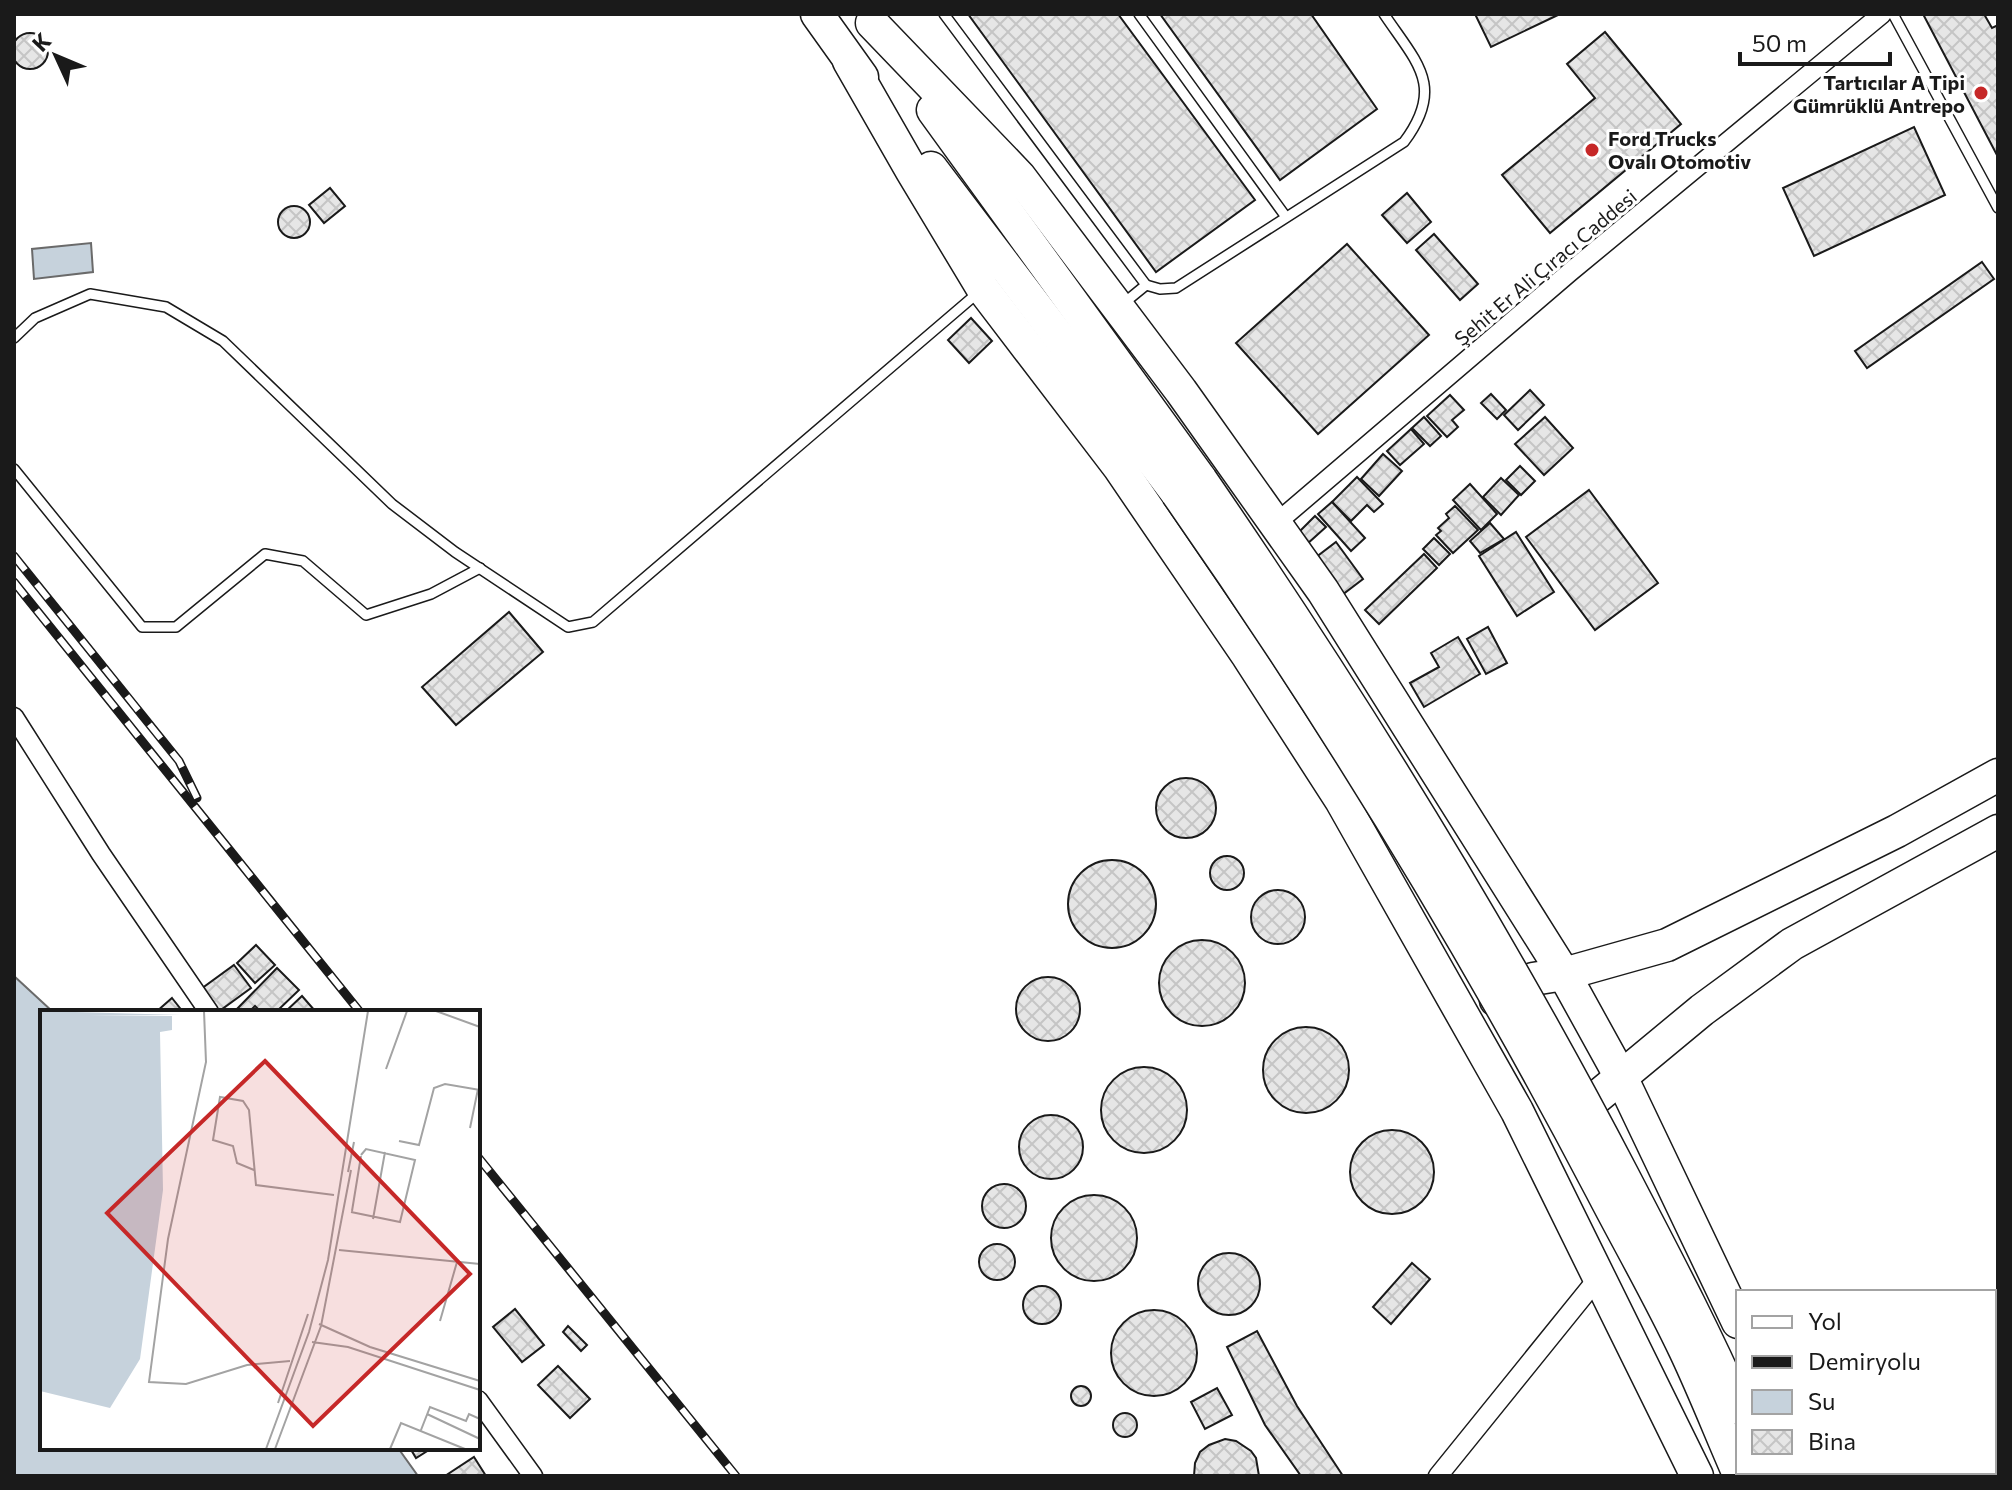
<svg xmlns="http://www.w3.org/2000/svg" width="2012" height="1490" font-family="Commissioner,sans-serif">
  <defs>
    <pattern id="building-cross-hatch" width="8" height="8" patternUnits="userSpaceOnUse" patternTransform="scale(2)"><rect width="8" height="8" fill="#e6e6e6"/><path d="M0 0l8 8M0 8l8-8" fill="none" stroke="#c5c5c5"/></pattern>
  </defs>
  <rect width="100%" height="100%" fill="#fff"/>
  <g fill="#c6d2dc" stroke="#6a6a6a" stroke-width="2">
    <path d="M91,243L93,272L34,279L32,249Z"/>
    <path d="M14,976L53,1012H42V1448H398L418,1476H14Z"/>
  </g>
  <g fill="url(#building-cross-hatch)" stroke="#1a1a1a" stroke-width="2">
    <path d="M968,14H1118L1255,200L1156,272Z"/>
    <path d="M1160,14H1311L1377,109L1280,180Z"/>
    <path d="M1475,14H1560L1491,47Z"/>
    <path d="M1923,14H1984L1992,28L1998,25V157Z"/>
    <path d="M1605,32L1681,124L1550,233L1502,175L1595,98L1567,64Z"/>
    <circle cx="30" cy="51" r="18"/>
    <path d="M1914,127L1945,195L1814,256L1783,188Z"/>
    <path d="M330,188L345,206L324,223L309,205Z"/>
    <path d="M1407,193L1431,222L1407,243L1382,215Z"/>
    <circle cx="294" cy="222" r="16"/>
    <path d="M1434,234L1478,284L1460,300L1416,250Z"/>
    <path d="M1347,244L1429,335L1318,434L1236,343Z"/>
    <path d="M1982,262L1994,279L1867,368L1855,351Z"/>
    <path d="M971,318L992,341L969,363L948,340Z"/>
    <path d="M1530,390L1544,405L1518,430L1504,415Z"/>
    <path d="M1491,394L1506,410L1497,419L1481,403Z"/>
    <path d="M1450,395L1464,410L1452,420L1458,427L1447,437L1427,416Z"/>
    <path d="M1424,417L1441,436L1430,446L1412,428Z"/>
    <path d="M1545,417L1573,448L1544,475L1515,444Z"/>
    <path d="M1411,429L1424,444L1400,465L1387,451Z"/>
    <path d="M1383,454L1402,471L1379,496L1361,479Z"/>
    <path d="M1520,466L1535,481L1521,495L1506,480Z"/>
    <path d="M1357,477L1383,504L1374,512L1367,505L1351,521L1332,502Z"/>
    <path d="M1501,478L1519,495L1501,515L1483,497Z"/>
    <path d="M1470,484L1497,514L1481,530L1453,500Z"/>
    <path d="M1589,490L1658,583L1595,630L1526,537Z"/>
    <path d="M1332,502L1365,538L1351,551L1318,514Z"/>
    <path d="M1455,506L1478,530L1453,553L1436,535L1441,531L1438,528L1449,518L1446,514Z"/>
    <path d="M1315,516L1326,527L1307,544L1297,534Z"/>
    <path d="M1490,523L1504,539L1480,553L1470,541Z"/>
    <path d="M1516,532L1554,592L1517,616L1479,556Z"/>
    <path d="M1434,538L1450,554L1439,565L1423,549Z"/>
    <path d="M1336,542L1363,579L1338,598L1311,561Z"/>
    <path d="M1424,554L1437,568L1379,624L1365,610Z"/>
    <path d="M509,612L543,652L456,725L422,687Z"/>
    <path d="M1488,627L1507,663L1486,674L1467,639Z"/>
    <path d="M1458,637L1480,674L1424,707L1410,683L1439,667L1431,653Z"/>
    <circle cx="1186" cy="808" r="30"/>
    <circle cx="1227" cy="873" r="17"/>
    <circle cx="1112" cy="904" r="44"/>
    <circle cx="1278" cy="917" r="27"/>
    <circle cx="1202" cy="983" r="43"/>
    <path d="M256,945L275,965L255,983L237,963Z"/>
    <path d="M234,965L251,988L218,1012L201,989Z"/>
    <path d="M277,968L299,990L276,1012H261L255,1006L249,1012H241L237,1009Z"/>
    <circle cx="1048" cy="1009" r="32"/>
    <path d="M302,996L316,1012H285Z"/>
    <path d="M172,998L183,1012H156Z"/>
    <circle cx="1306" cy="1070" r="43"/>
    <circle cx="1144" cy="1110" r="43"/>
    <circle cx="1051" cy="1147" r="32"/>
    <circle cx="1392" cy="1172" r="42"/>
    <circle cx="1004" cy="1206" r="22"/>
    <circle cx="1094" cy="1238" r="43"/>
    <circle cx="997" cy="1262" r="18"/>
    <circle cx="1229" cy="1284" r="31"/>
    <path d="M1412,1263L1430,1279L1391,1324L1373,1307Z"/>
    <circle cx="1042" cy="1305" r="19"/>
    <path d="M515,1309L544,1345L522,1362L493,1327Z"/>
    <circle cx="1154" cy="1353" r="43"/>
    <path d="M568,1326L587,1345L581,1351L563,1332Z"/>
    <path d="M1257,1331L1297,1406L1343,1476H1301L1265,1425L1227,1347Z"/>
    <path d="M558,1366L590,1399L570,1418L538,1385Z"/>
    <path d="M1998,1373V1476H1924L1922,1472H1994V1375Z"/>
    <circle cx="1081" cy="1396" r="10"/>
    <path d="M1217,1388L1232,1415L1205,1429L1191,1402Z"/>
    <circle cx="1125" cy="1425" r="12"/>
    <path d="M1225,1439L1236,1441L1251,1451L1256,1458L1259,1476H1194L1195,1463L1200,1452L1209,1445Z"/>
    <path d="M410,1448H432L416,1458Z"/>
    <path d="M474,1457L486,1476H445Z"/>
  </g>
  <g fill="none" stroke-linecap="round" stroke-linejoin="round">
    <defs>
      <g id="lane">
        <path d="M944,14L1146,285L1124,303"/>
        <path d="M1139,14L1286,217"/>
        <path d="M1893,14L1998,208"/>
        <path d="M1146,285L1160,289L1176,288L1404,142C1446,86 1416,62 1384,14"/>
        <path d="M14,338L35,318L90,294L166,307L223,341L392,504L455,552L568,627L593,622L980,291"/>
        <path d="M14,469L142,627H176L265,554L303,561L366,615L431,594L480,568"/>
      </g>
      <g id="street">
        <path d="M1274,525L1570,272L1882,14"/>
        <path d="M14,717L101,854L209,1012"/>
        <path d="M478,1400L533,1476"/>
        <path d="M1438,1476L1598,1278"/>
      </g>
      <g id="highway">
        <path d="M817,14L862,77"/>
        <path d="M872,23L1019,176L1181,391L1323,591L1564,974L1622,1079L1738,1322"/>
        <path d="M849,61L912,171L983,289L1119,467L1248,656L1341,800L1517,1111L1697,1476"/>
        <path d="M933,110L1201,480"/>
        <path d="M931,168L1177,493"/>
        <path d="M1496,1000L1533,979L1564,974L1667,945L1897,831L1998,775"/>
        <path d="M1560,1110L1597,1097L1702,1010L1792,944L1998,831"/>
        <path d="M1766,1472L1768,1476"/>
        <path d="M1810,1472L1812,1476"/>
      </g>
    </defs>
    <use href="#lane" stroke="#1a1a1a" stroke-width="12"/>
    <use href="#street" stroke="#1a1a1a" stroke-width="21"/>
    <use href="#highway" stroke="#1a1a1a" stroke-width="35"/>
    <use href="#lane" stroke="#fff" stroke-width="9"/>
    <use href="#street" stroke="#fff" stroke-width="18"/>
    <use href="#highway" stroke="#fff" stroke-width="32"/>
    <defs>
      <g id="rail">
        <path d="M14,556L179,761L197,798"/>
        <path d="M14,582L360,1012"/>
        <path d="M478,1157L736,1476"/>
      </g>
    </defs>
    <use href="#rail" stroke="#1a1a1a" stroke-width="9"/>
    <use href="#rail" stroke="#fff" stroke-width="6" stroke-dasharray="18" stroke-linecap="butt"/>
    <defs>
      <g id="highway-bridge">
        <path d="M1201,480C1354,703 1497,934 1622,1174C1662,1251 1703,1328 1738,1408"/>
        <path d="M1177,493C1333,716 1475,948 1601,1189C1629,1243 1659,1295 1685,1350C1704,1390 1720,1431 1738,1472"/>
      </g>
    </defs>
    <use href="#highway-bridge" stroke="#1a1a1a" stroke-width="35" stroke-linecap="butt"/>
    <use href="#highway-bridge" stroke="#fff" stroke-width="32"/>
  </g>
  <g fill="#c62828" stroke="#fff" stroke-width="3">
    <circle cx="1981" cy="93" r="8"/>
    <circle cx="1592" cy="150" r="8"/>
  </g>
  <g text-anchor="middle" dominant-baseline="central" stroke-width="6" stroke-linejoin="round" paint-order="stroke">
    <g font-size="20" font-weight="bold" fill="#1a1a1a" stroke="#fff" text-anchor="end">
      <text x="1965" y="82">Tartıcılar A Tipi<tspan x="1965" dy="23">Gümrüklü Antrepo</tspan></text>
      <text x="1608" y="138" text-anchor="start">Ford Trucks<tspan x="1608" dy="23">Ovalı Otomotiv</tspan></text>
    </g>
    <g font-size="20" fill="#1a1a1a" stroke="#fff">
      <text transform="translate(1545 267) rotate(-40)">Şehit Er Ali Çıracı Caddesi</text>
    </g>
  </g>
  <g transform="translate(40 1010)">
    <rect width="440" height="440" fill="#fff"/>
    <path d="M0,1L141,5H48L132,6V20L120,22L123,180L100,349L70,398L0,381Z" fill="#c6d2dc"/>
    <path fill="none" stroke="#a3a3a3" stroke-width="2" d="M164,1L166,52L128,229L109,372L146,374L207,355L250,351M396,1L440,17M346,59L367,1M430,118L438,79M359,131L379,135L394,78L405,74L440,80M214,160L197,153L193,136L173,130L180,87L203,91L209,100L216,175L294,185M308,162L314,132M312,201L321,146M311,202L360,212L375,150L326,139L321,145M333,209L345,142M299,240L440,254M400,311L417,252M279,314L330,337L440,371M272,332L308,337L440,380M238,393L268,304M387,404L440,429M381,420L390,397L426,411L429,404L440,409M226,439L269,322L288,250L328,1M235,439L281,316L311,160M350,439L361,413L425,439"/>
    <path fill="#c62828" fill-opacity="0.15" stroke="#c62828" stroke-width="4" d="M225,51L430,264L273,416L67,203Z"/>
    <rect width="440" height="440" fill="none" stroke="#1a1a1a" stroke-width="4"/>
  </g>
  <rect width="2012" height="1490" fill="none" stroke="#1a1a1a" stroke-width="32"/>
  <rect x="1736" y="1290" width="260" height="184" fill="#ffffff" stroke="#a3a3a3" stroke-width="2"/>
  <rect x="1752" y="1316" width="40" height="12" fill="#ffffff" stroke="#a3a3a3" stroke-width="2"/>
  <text x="1808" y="1330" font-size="24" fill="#1a1a1a">Yol</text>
  <rect x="1752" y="1356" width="40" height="12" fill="#1a1a1a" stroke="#a3a3a3" stroke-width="2"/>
  <text x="1808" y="1370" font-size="24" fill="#1a1a1a">Demiryolu</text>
  <rect x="1752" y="1390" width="40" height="24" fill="#c6d2dc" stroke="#a3a3a3" stroke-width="2"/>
  <text x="1808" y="1410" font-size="24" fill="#1a1a1a">Su</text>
  <rect x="1752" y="1430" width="40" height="24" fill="url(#building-cross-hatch)" stroke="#a3a3a3" stroke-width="2"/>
  <text x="1808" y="1450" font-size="24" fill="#1a1a1a">Bina</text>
  <g transform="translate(56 56) rotate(314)" stroke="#ffffff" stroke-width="6" paint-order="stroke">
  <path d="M0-6L14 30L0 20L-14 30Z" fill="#1a1a1a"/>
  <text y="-12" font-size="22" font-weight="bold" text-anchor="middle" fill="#1a1a1a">K</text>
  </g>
  <path d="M1740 52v12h150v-12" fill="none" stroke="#1a1a1a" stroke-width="4"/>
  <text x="1752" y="52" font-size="24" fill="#1a1a1a" stroke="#ffffff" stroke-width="6" paint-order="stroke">50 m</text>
</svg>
